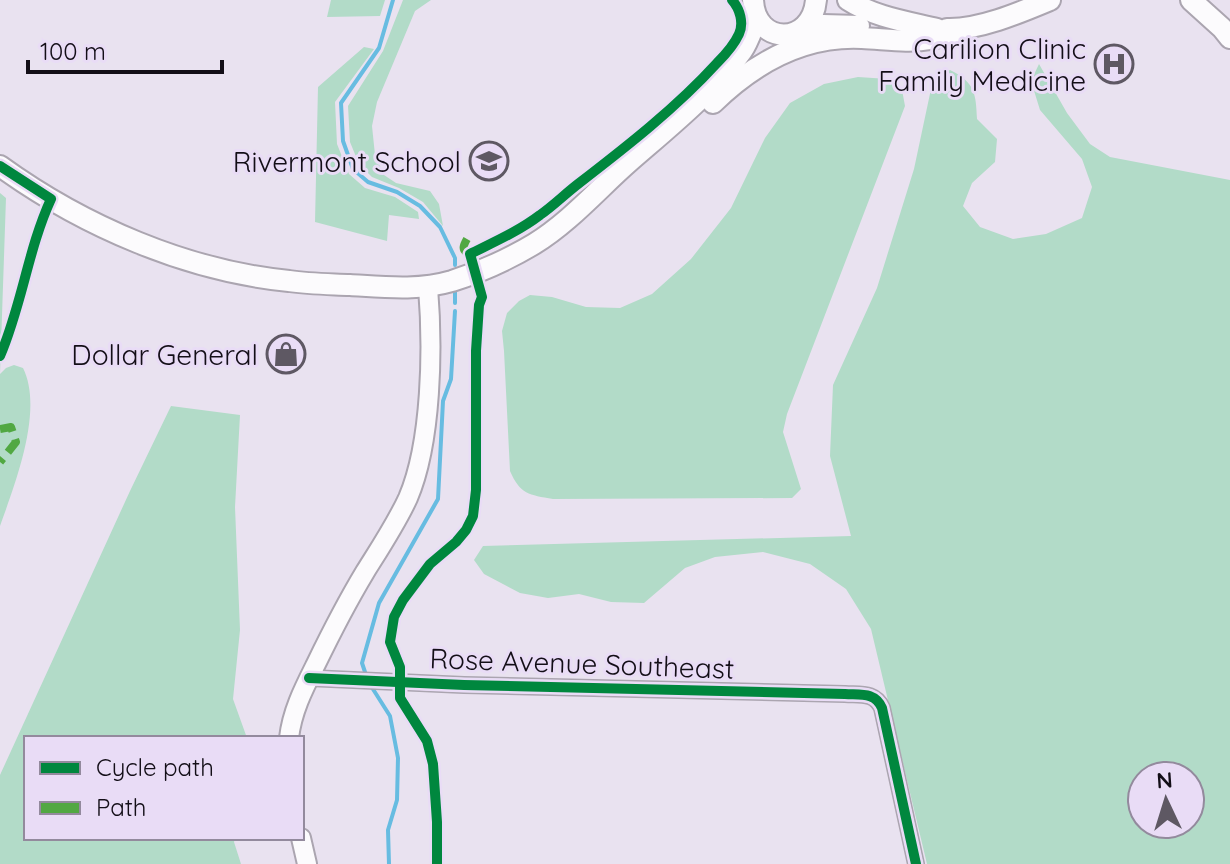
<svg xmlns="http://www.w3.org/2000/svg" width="1230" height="864" font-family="Quicksand,sans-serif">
  <rect width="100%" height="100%" fill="#e9e2f0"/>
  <g fill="#b2dbc8" fill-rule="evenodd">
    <path d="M331,0H385L380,16L327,17Z"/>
    <path d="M403,0H431L415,11L377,102L372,126L375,155L384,175L396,183L430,191L439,204L443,226L423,202L399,188L372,177L359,164L350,142L348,106L383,51Z"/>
    <path d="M364,47L374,49L335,102L337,144L349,174L365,188L395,197L418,212L419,219L389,215L387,241L315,222L318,87Z"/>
    <path d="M1039,64L1067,113L1090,144L1110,157L1230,180V864H927L871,629L846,589L810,564L763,552L715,557L685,568L644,603L611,602L579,594L548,598L520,593L484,574L474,560L483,546L851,536L830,456L833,385L877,288L914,169L931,89L941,74L950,70C975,82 976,94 977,119L997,139L995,162L972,183L963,206L980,227L1013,239L1046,234L1082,218L1092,187L1082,159L1040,110L1031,81ZM1142,776H1190V824H1142Z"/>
    <path d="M858,77L888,79L902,90L905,106L787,414L783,432L801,489L792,498L553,499C529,495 520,494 510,471L504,351L502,331L507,313L519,301L530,295L552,297L586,307L620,308L652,294L691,259L731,208L765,138L790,103L824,84Z"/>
    <path d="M0,193L6,198L0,374L6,368L14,365L23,368C44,410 15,484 0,526Z"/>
    <path d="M171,406L240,415L235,507L240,630L233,699L247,738H26V838H235L234,842L241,864H0V775L130,491Z"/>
  </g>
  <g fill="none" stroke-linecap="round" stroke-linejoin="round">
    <g stroke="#67bce1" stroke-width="4">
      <path d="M393,0L379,48L341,103L343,141L353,169L368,182L397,192L420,206L440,227L455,258V265"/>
      <path d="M455,291V303"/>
      <path d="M367,678L362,663L379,603L438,499L443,401L451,379L455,311"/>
      <path d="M371,686L390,716L398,758L397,800L388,830L389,864"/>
    </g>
    <defs>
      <path id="minor" d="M309,678L464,685L845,694C861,695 875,692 882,708L916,864"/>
      <g id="tertiary">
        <path d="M289,738C292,711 304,688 316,664C331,633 347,602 365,572C380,548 396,524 408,498C432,442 433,347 428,287"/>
        <path d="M301,838L307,864"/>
      </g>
      <g id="secondary">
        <path d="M753,0C755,46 812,46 816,0"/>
        <path d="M848,0C874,17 908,22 937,29"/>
        <path d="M1191,0L1222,28L1230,38"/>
        <path d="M947,29C979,30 1019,13 1050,0"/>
        <path d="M797,32L823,25L859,26"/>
        <path d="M713,103C754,63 804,35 862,38C885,39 908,43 931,39C941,37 951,33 960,30"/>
        <path d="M0,166C83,226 187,271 289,281C309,284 329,284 350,285C384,287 418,291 452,281C480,272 509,259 534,244C570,222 599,188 630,161C669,127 712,93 742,51C749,41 752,29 757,18"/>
      </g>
    </defs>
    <use href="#minor" stroke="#aba5b0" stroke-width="18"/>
    <use href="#tertiary" stroke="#aba5b0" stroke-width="22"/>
    <use href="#secondary" stroke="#aba5b0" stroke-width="24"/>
    <use href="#minor" stroke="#fcfbfd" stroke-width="14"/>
    <use href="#tertiary" stroke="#fcfbfd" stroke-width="18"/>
    <use href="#secondary" stroke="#fcfbfd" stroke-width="20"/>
    <g stroke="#51a842" stroke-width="8" stroke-dasharray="16 8" stroke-linecap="butt">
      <path d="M467,239C463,246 461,251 470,254"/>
      <path d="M0,429L11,427L16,442L0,462"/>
    </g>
    <defs>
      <g id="cycleway">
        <path d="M0,166L51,199C28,249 22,305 0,356"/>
        <path d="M309,678L464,685L845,694C861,695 875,692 882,708L916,864"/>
        <path d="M437,864V822L433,764L427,741L400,698V667L390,642L394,617L403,600L430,564L456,542L466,530L473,516L476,490V351L479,305L482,297L470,254C494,242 519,231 540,215C553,206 565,194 578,184C626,147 676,108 717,63C725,55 734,45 739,34C744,23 740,9 732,0"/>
      </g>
    </defs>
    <use href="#cycleway" stroke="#e9dcf6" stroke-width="15"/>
    <use href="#cycleway" stroke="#00873e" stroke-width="10"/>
  </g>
  <defs>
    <symbol id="hospital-ring" viewBox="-11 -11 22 22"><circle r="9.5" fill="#e9dcf6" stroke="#5e5863" stroke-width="1.5"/><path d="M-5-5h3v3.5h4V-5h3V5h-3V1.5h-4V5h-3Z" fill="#5e5863"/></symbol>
    <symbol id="school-ring" viewBox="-11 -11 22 22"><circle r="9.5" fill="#e9dcf6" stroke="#5e5863" stroke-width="1.5"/><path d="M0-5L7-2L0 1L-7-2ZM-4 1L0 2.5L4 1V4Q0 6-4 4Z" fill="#5e5863"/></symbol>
    <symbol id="shop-ring" viewBox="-11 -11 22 22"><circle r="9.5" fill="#e9dcf6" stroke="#5e5863" stroke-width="1.5"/><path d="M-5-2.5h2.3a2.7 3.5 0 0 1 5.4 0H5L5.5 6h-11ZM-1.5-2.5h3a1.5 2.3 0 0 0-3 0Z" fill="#5e5863"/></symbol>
  </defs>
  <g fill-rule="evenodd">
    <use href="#hospital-ring" x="1092" y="42" width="44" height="44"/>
    <use href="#school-ring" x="467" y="139" width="44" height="44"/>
    <use href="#shop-ring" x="264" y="332" width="44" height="44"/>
  </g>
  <g text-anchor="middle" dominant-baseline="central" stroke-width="6" stroke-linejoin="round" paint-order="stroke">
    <g font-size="28" fill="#130e17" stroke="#e9dcf6" text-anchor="end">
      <text x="1086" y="48">Carilion Clinic<tspan x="1086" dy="32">Family Medicine</tspan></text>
      <text x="461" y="161">Rivermont School</text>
      <text x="258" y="354">Dollar General</text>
    </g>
    <g font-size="28" fill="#130e17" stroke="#e9dcf6">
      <text transform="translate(582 663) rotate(2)">Rose Avenue Southeast</text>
    </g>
  </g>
  <rect x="24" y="736" width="280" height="104" fill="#e9dcf6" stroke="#938a9d" stroke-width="2"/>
  <rect x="40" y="762" width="40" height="12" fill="#00873e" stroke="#938a9d" stroke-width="2"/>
  <text x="96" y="776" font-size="24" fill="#130e17">Cycle path</text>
  <rect x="40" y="802" width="40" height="12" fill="#51a842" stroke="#938a9d" stroke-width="2"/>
  <text x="96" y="816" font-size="24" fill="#130e17">Path</text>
  <g transform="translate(1166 800) rotate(356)"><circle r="38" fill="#e9dcf6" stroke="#938a9d" stroke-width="2"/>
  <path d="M0-6L14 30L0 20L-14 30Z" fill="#5e5863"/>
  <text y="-12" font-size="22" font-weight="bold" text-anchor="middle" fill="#130e17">N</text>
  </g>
  <path d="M28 60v12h194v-12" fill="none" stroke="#130e17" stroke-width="4"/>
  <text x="40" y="60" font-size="24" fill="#130e17" stroke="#e9dcf6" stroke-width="6" paint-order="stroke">100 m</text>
</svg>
